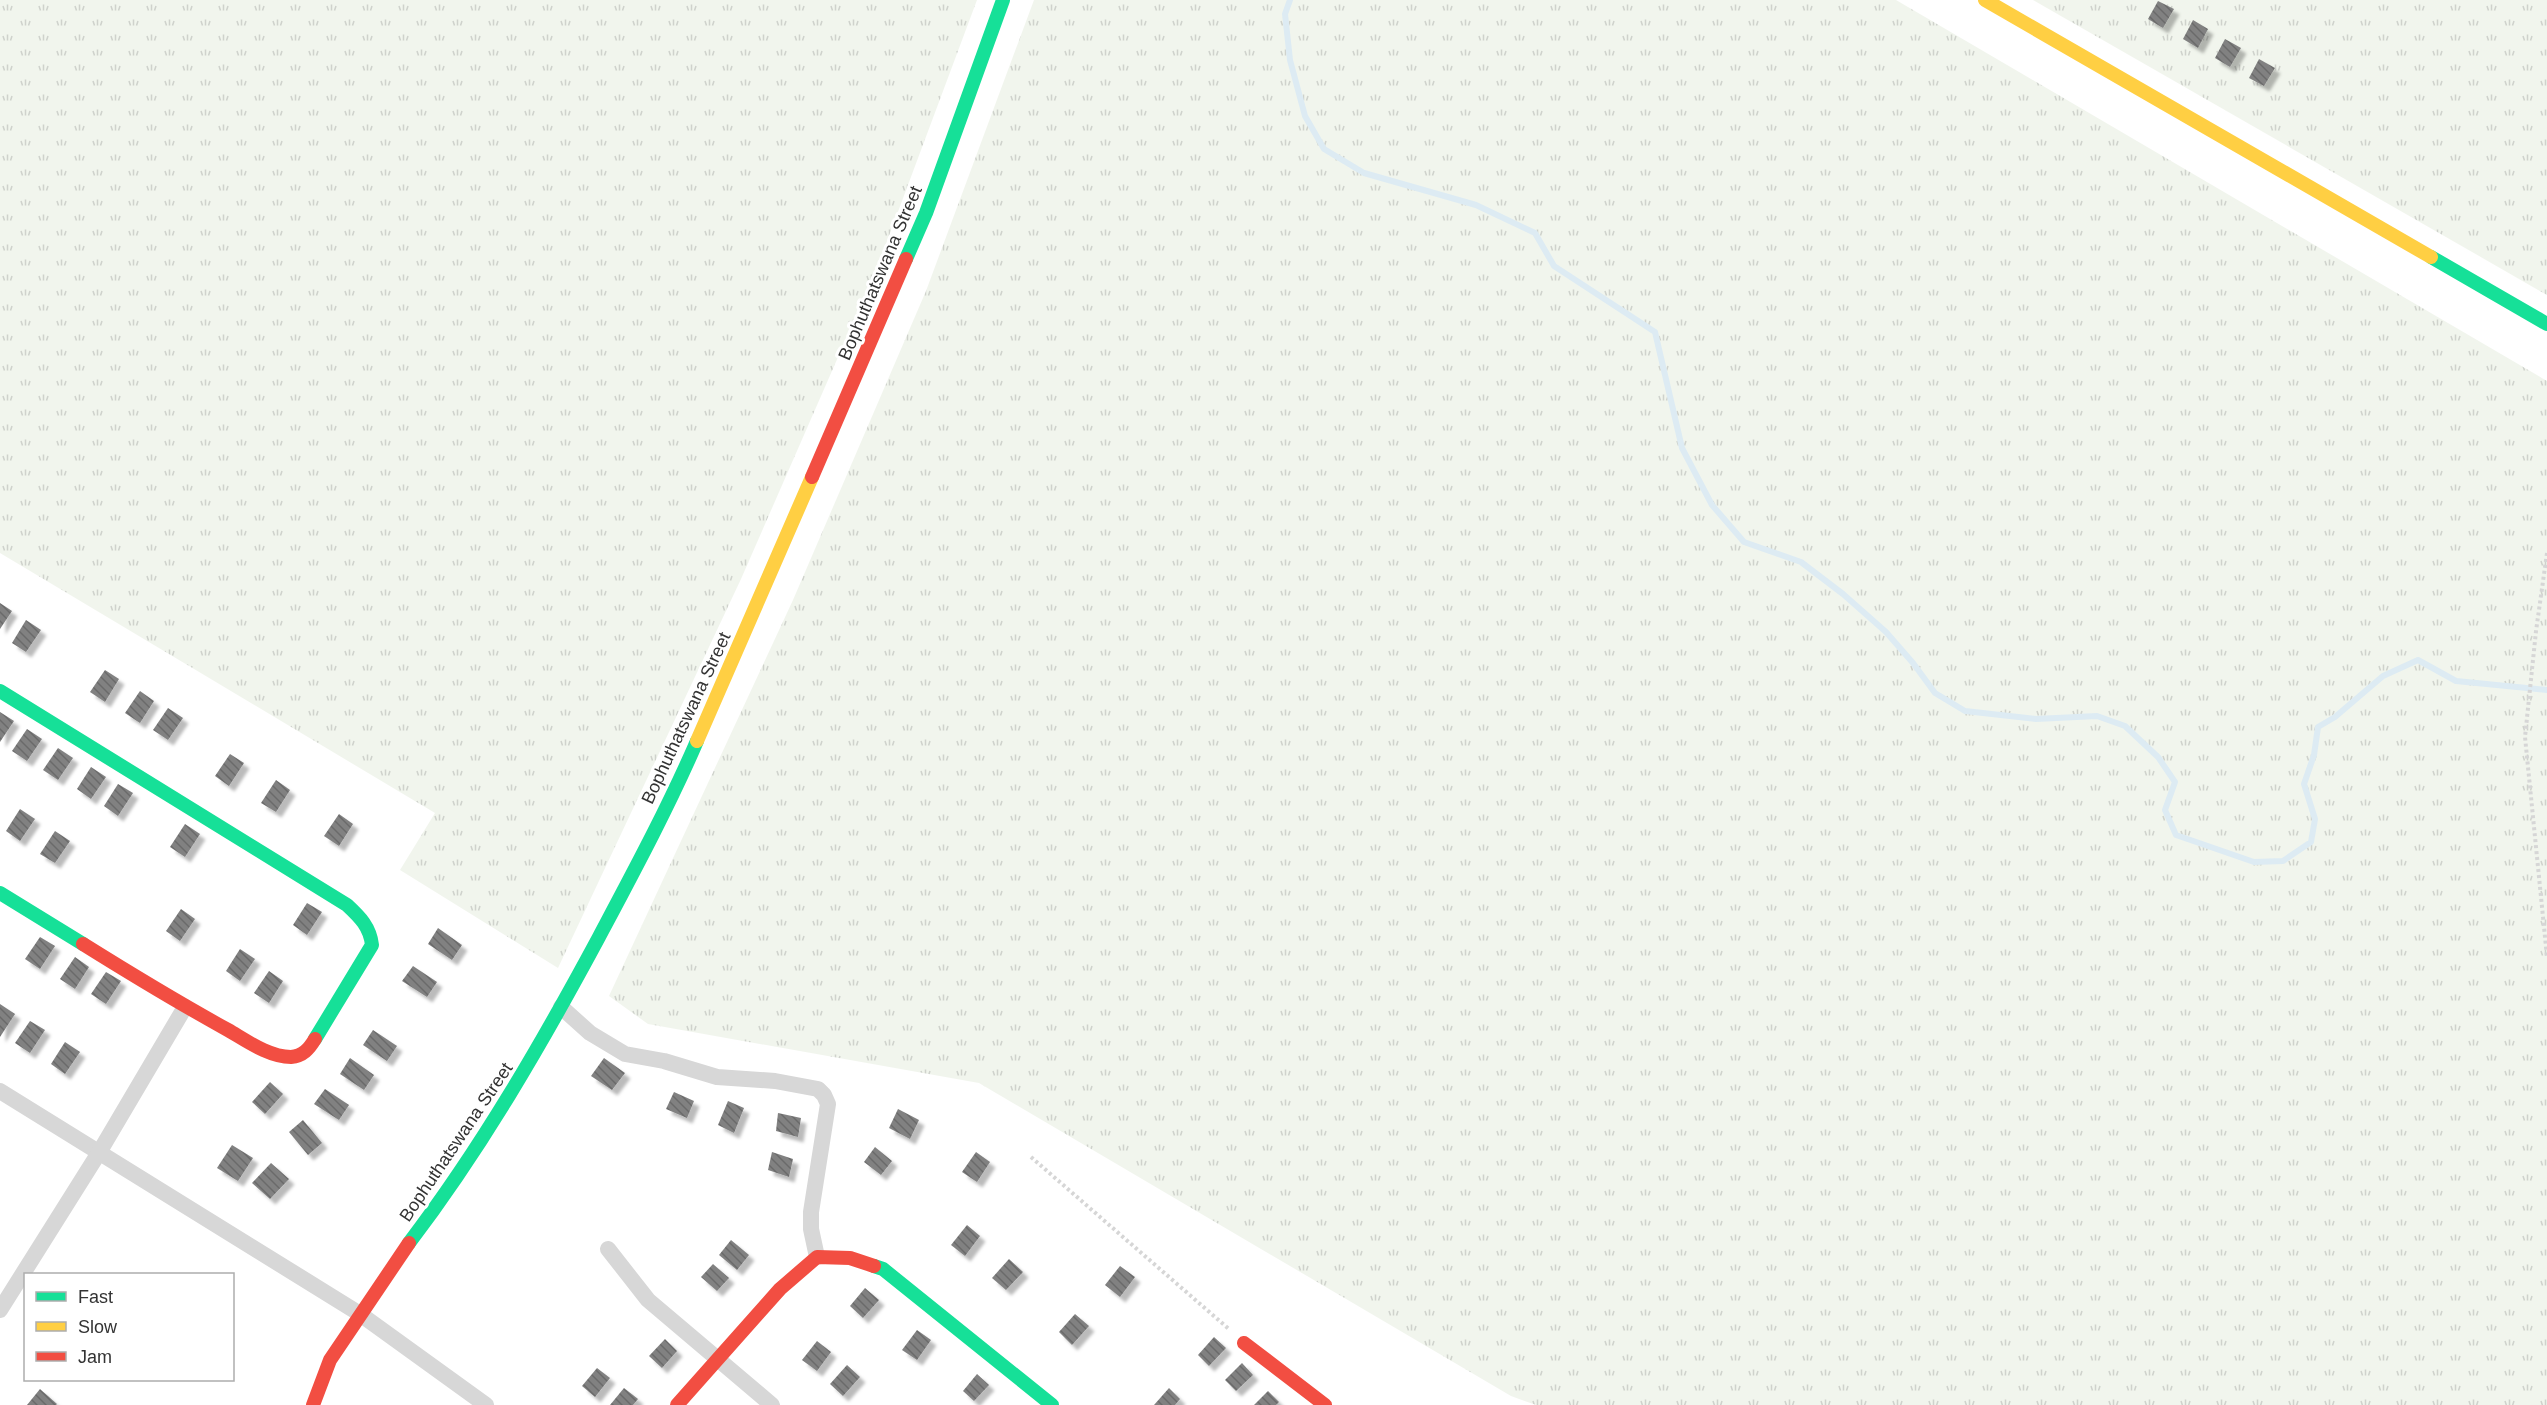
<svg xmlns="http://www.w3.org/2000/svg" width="2547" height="1405" font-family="Helvetica,sans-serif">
  <defs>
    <pattern id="grass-tufts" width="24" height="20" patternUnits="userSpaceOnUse" patternTransform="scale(1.5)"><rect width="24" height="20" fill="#f1f5ed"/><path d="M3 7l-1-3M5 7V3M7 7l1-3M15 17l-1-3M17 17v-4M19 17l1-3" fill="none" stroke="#cfd2cc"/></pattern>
    <pattern id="building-back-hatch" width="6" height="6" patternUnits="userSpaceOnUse" patternTransform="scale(1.5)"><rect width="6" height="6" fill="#818181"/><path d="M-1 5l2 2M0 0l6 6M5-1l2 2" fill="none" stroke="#6a6a6a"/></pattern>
    <filter id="shadow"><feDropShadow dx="5.5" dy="5.5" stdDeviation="1.5" flood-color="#0004"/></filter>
  </defs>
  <rect width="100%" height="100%" fill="#fff"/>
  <g fill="url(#grass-tufts)">
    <path d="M0,0H977L877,268L741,579L558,968L400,870L435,813L0,553Z"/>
    <path d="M1034,0H1896L2547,381V1405H1536L1511,1396L979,1083L648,1024L609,996L793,600L926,291Z"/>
    <path d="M2033,0H2547V295Z"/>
  </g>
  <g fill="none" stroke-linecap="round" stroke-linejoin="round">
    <path stroke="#ddebf3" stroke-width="6" d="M1290,0L1285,14L1290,60L1305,116L1324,149L1364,173L1476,205L1535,233L1554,266L1655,332L1682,448L1712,505L1744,542L1801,562L1843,594L1886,632L1913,663L1935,693L1965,711L2036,719L2097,716L2125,726L2158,757L2175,782L2165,810L2176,835L2254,862L2283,861L2311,842L2315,819L2304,784L2314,755L2318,727L2335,717L2383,676L2418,660L2456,681L2547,690"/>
  </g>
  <g fill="url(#building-back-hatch)" filter="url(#shadow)">
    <path d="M2158,1L2174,9L2163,28L2148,19Z"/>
    <path d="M2193,20L2208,29L2198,48L2183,39Z"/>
    <path d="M2225,39L2241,48L2230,67L2215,58Z"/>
    <path d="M2259,59L2275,68L2264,86L2249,78Z"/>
    <path d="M0,603L12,611L0,629Z"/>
    <path d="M26,620L41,630L26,652L12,643Z"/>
    <path d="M105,670L119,679L105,702L90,692Z"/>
    <path d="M140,691L154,701L140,723L125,713Z"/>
    <path d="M168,708L183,718L168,740L153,730Z"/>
    <path d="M0,712L14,721L0,742Z"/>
    <path d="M27,729L42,739L27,761L12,751Z"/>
    <path d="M58,748L73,758L58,780L43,770Z"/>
    <path d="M230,754L244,763L229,786L215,776Z"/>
    <path d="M91,767L106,777L91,799L77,789Z"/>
    <path d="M276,780L290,790L276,812L261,803Z"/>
    <path d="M118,784L133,793L118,816L104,806Z"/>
    <path d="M20,809L35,819L20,841L6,831Z"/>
    <path d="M339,814L353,824L339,846L324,836Z"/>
    <path d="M185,824L200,834L185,857L170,847Z"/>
    <path d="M55,831L70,841L55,863L40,854Z"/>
    <path d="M307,903L322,912L307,935L293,925Z"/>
    <path d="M181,909L195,919L180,941L166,931Z"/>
    <path d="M438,928L462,945L452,960L428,944Z"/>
    <path d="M40,937L55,946L40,969L25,959Z"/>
    <path d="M240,949L255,959L240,981L226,971Z"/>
    <path d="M75,957L89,967L75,989L60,979Z"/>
    <path d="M413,966L437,982L427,997L402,981Z"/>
    <path d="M269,971L283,981L269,1003L254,993Z"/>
    <path d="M106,972L121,981L106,1004L91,994Z"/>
    <path d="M0,1004L15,1014L0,1037Z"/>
    <path d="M30,1021L45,1030L30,1053L15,1043Z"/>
    <path d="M373,1030L397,1046L387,1061L363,1045Z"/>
    <path d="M65,1042L80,1052L65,1074L51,1064Z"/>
    <path d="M350,1058L374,1075L364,1090L340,1074Z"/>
    <path d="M604,1058L625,1073L612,1090L591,1076Z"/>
    <path d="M270,1082L283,1094L265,1114L252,1102Z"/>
    <path d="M325,1089L349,1105L339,1120L314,1104Z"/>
    <path d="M674,1092L694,1101L687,1118L666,1109Z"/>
    <path d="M728,1101L744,1108L734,1133L718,1125Z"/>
    <path d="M898,1109L919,1120L910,1139L889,1128Z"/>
    <path d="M778,1113L801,1118L798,1137L776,1131Z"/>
    <path d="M303,1120L322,1143L308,1155L289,1132Z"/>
    <path d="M232,1145L253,1158L238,1181L217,1168Z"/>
    <path d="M875,1147L892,1161L881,1175L864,1162Z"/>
    <path d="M772,1152L793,1159L789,1177L768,1170Z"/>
    <path d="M976,1152L990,1162L977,1182L962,1172Z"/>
    <path d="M271,1163L289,1179L270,1199L252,1183Z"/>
    <path d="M967,1225L980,1236L965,1256L951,1245Z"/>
    <path d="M731,1240L749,1255L737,1270L719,1255Z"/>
    <path d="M1009,1259L1023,1272L1006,1290L992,1278Z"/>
    <path d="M713,1264L729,1278L717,1291L701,1277Z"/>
    <path d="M1120,1266L1135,1277L1120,1297L1105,1285Z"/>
    <path d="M865,1288L879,1300L863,1318L850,1306Z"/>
    <path d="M1075,1314L1089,1326L1072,1345L1059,1332Z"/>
    <path d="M917,1330L931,1340L917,1360L902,1350Z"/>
    <path d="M1214,1337L1226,1348L1209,1366L1198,1355Z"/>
    <path d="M665,1339L677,1351L662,1368L649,1356Z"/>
    <path d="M817,1341L831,1352L817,1371L802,1360Z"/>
    <path d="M1242,1363L1253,1375L1236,1391L1225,1380Z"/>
    <path d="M847,1365L860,1377L843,1396L830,1384Z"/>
    <path d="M597,1368L610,1378L595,1397L582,1386Z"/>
    <path d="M977,1374L989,1385L974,1401L963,1391Z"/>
    <path d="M624,1388L638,1399L633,1405H610Z"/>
    <path d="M1169,1388L1180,1399L1175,1405H1154Z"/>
    <path d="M40,1389L57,1404L56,1405H27Z"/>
    <path d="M1268,1391L1279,1402L1276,1405H1254Z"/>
  </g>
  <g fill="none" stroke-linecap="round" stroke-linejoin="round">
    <g stroke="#d6d6d6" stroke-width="4" stroke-dasharray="3 3" stroke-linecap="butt">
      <path d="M2547,553L2536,631L2525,737L2547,957"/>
      <path d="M1031,1157L1230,1330"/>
    </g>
    <g stroke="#d7d7d7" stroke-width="16">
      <path d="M561,1007L590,1033L625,1054L664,1061L717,1077L775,1081L818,1089L824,1095L828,1104L811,1212V1229L817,1257"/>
      <path d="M0,1091L360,1314L486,1405"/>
      <path d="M608,1249L648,1300L772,1405"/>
      <path d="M0,1310L100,1151L185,1007"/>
    </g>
    <g stroke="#16e098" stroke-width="14">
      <path d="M2431,257L2547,324"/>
      <path d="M906,259L926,213L1003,0"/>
      <path d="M0,691L347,905C360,917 370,927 372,945L315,1039"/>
      <path d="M0,893L83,944"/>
      <path d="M409,1243C482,1147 542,1043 599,937C633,873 668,808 697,741"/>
      <path d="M874,1266L883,1269L1052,1405"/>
    </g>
    <g stroke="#ffcf43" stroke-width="14">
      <path d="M1985,0L2431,257"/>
      <path d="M697,741L812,477"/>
    </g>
    <g stroke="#f24e42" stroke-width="14">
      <path d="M812,477L906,259"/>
      <path d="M83,944C131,974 179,1003 228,1030C247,1041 269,1057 291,1057C303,1056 309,1049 315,1039"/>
      <path d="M1244,1343L1325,1405"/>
      <path d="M313,1405L330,1360L409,1243"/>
      <path d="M677,1405L780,1289L817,1257L850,1258L874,1266"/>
    </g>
  </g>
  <g text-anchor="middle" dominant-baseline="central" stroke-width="6" stroke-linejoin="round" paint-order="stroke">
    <g font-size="18" fill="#333" stroke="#fff">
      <text transform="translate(880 273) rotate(-67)">Bophuthatswana Street</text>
      <text transform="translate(686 718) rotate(-65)">Bophuthatswana Street</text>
      <text transform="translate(456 1142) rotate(-56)">Bophuthatswana Street</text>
    </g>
  </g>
  <rect x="24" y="1273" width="210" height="108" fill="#ffffff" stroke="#adadad" stroke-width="1.5"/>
  <rect x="36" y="1292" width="30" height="9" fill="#16e098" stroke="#adadad" stroke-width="1.5"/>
  <text x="78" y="1303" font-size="18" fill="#333333">Fast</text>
  <rect x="36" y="1322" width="30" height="9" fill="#ffcf43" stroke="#adadad" stroke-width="1.5"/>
  <text x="78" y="1333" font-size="18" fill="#333333">Slow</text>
  <rect x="36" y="1352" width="30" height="9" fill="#f24e42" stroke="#adadad" stroke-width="1.5"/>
  <text x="78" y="1363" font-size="18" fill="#333333">Jam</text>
</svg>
